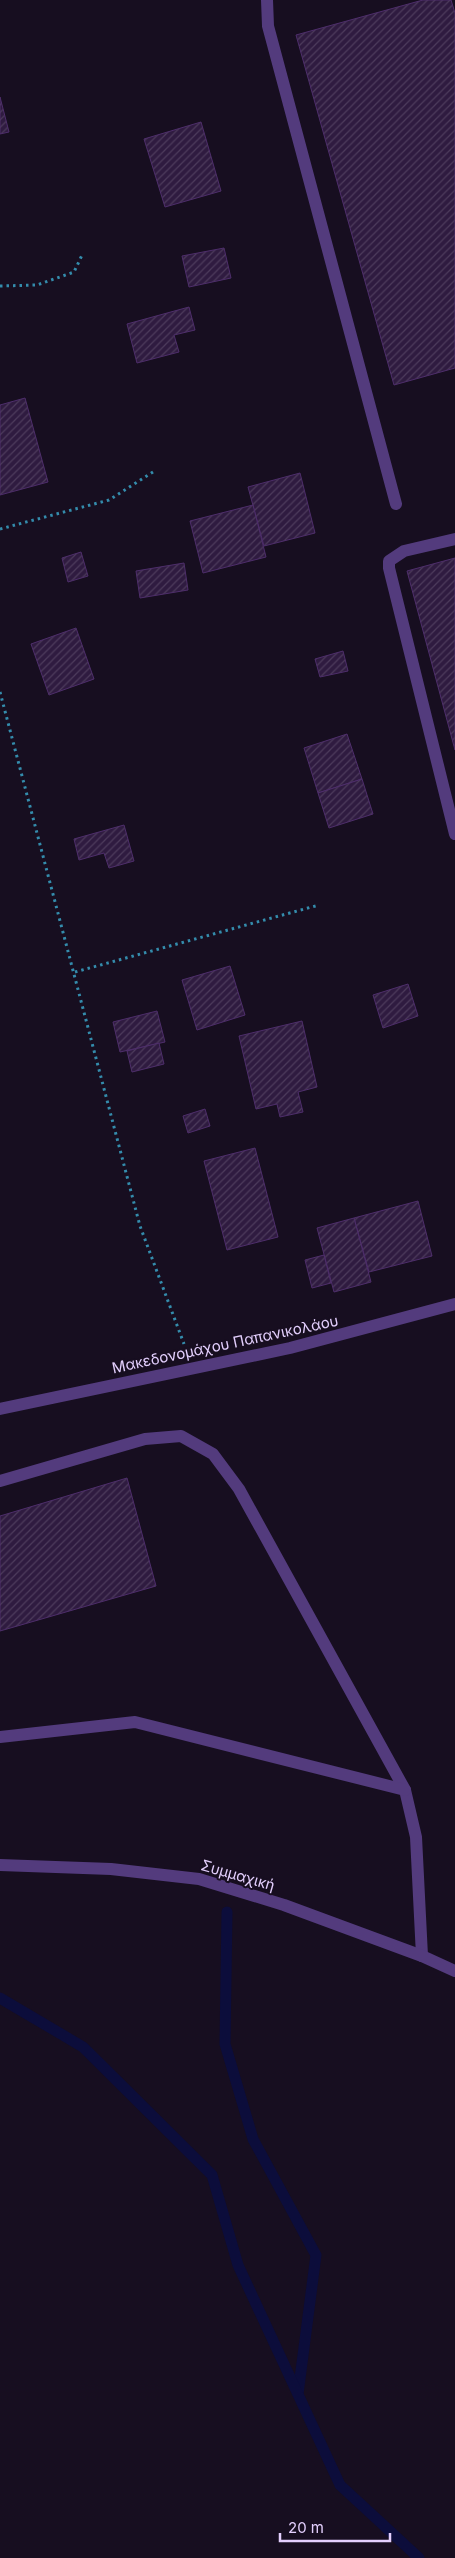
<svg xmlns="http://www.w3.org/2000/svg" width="455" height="2558" font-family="Inter,sans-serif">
  <defs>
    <pattern id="building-hatch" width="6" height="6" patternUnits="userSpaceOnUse" patternTransform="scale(1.25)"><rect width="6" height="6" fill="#2f1b40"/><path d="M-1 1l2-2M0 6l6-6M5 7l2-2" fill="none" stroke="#4d3b5c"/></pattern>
  </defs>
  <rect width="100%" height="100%" fill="#170e20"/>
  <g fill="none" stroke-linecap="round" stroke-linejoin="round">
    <g stroke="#0c0d3b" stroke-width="11">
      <path d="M227,1912L225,2044L253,2139L316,2255L298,2394"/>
      <path d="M0,1998L83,2047L212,2175L238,2265L340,2485L419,2558"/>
    </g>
  </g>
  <g fill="url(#building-hatch)" stroke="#4e2e6b">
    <path d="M423,0H451L455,13V368L394,385L296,35Z"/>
    <path d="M0,97L9,132L0,134Z"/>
    <path d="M201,122L221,191L165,207L144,139Z"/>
    <path d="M224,248L231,278L189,287L182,256Z"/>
    <path d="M189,307L195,330L174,335L179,352L137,363L127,324Z"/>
    <path d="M25,398L48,482L0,495V405Z"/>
    <path d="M300,473L315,533L264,546L248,487Z"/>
    <path d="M253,505L266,557L203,573L190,521Z"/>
    <path d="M81,552L88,576L68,582L62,558Z"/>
    <path d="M455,558V750L407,571Z"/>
    <path d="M184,563L188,590L140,598L136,571Z"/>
    <path d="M76,628L94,679L49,695L31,644Z"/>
    <path d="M343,651L348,671L320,677L315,659Z"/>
    <path d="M347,734L362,779L318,793L304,748Z"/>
    <path d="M362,779L373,814L329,828L318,793Z"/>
    <path d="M124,825L134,861L109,868L104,853L79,860L74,839Z"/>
    <path d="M230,966L245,1015L197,1030L182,980Z"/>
    <path d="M408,984L418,1016L383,1028L373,995Z"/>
    <path d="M157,1011L165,1042L120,1052L113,1022Z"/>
    <path d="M302,1021L317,1087L298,1092L303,1112L280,1117L277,1104L256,1109L239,1036Z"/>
    <path d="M159,1043L164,1064L132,1072L127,1051Z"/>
    <path d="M205,1109L210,1126L188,1133L183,1116Z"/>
    <path d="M255,1148L278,1237L227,1250L204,1161Z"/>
    <path d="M418,1201L432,1256L369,1272L354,1218Z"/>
    <path d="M354,1218L371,1282L334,1292L317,1228Z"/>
    <path d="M324,1255L331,1283L312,1288L305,1260Z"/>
    <path d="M127,1478L156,1586L0,1631V1516Z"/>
  </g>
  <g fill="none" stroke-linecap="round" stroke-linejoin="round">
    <g stroke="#348cac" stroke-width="3" stroke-dasharray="2.5 4" stroke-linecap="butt">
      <path d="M0,286L37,285L74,272L83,253"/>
      <path d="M0,529L109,500L156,470"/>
      <path d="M0,692L140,1226L184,1344"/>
      <path d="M75,972L319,905"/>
    </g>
    <g stroke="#533b7d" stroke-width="12">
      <path d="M267,0L268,26L396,504"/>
      <path d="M455,539L404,551L389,561V568L455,834"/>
      <path d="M0,1409L290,1348L455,1304"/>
      <path d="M0,1481L145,1439L181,1436L213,1454L239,1489L405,1790L416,1837L422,1956"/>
      <path d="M0,1737L135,1722L405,1790"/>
      <path d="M0,1865L111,1869L199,1879L284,1905L422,1956L455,1971"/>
    </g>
  </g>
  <g text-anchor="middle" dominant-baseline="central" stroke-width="4" stroke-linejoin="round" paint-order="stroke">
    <g font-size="15" fill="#e3cffd" stroke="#170e20">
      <text transform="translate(225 1344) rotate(-12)">Μακεδονομάχου Παπανικολάου</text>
      <text transform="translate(238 1875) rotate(16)">Συμμαχική</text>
    </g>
  </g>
  <path d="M280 2533v8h110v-8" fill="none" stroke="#e3cffd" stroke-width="2.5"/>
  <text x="288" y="2533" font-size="15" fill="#e3cffd" stroke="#170e20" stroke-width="4" paint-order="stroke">20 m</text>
</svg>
